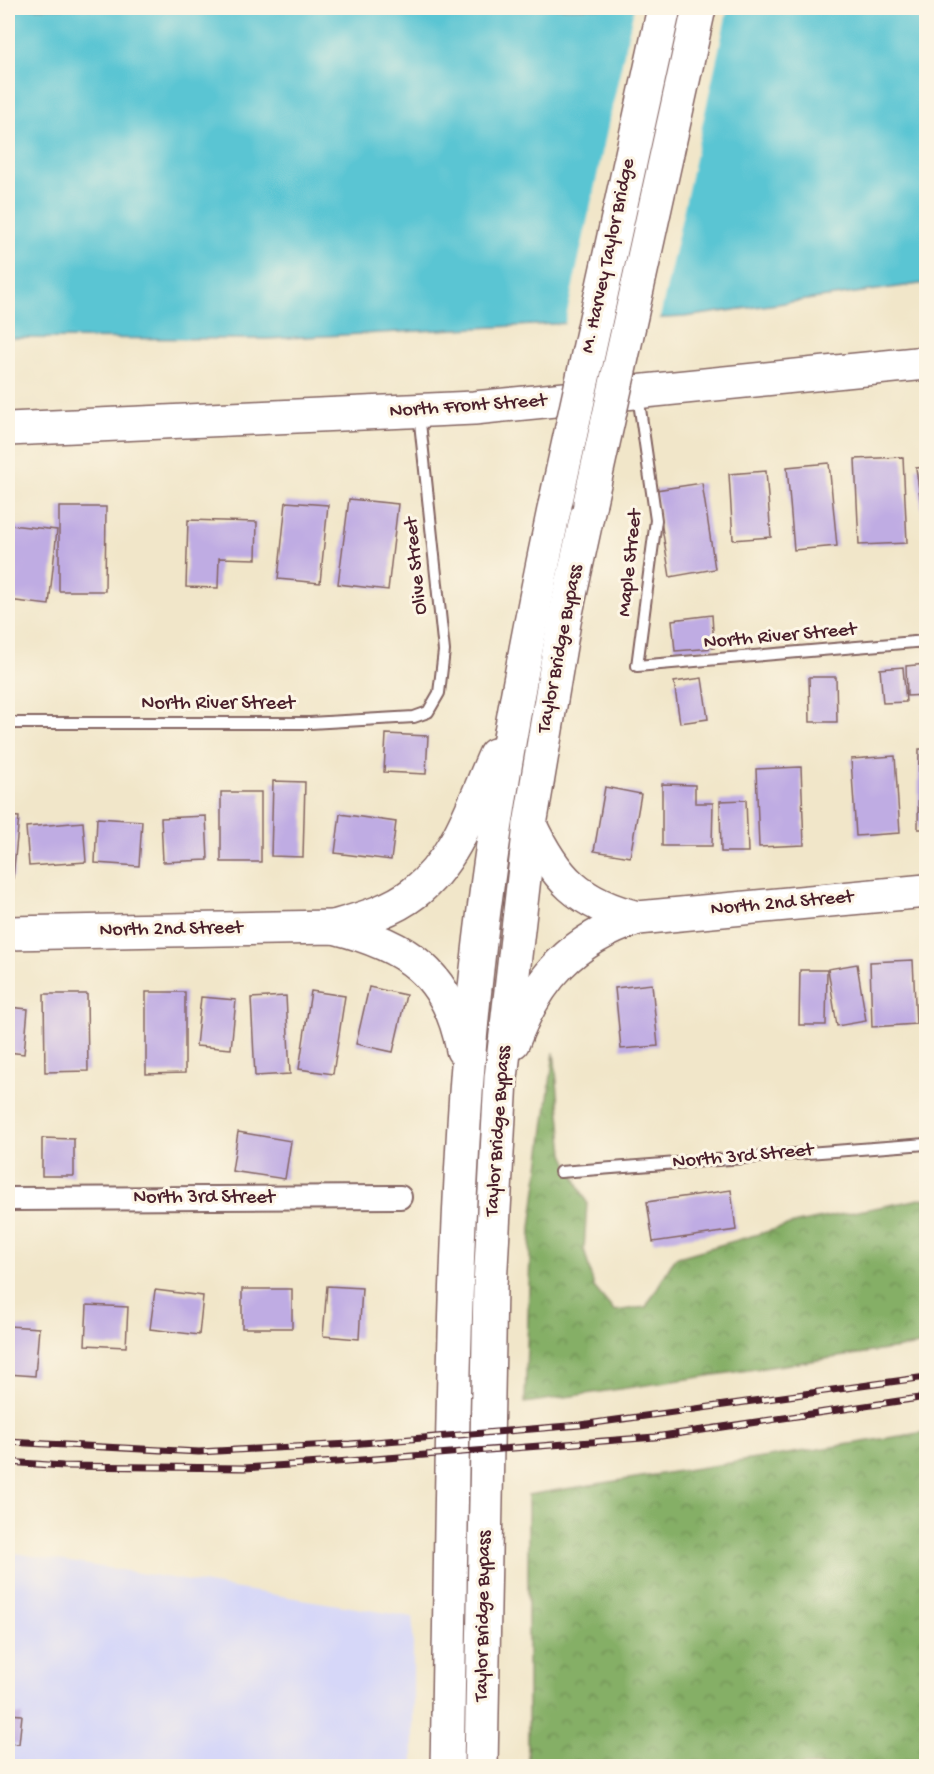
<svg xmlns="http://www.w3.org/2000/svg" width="934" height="1774" font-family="'Gochi Hand',sans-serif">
  <defs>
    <pattern id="forest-crowns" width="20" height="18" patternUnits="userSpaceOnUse" patternTransform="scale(1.5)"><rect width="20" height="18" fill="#85af66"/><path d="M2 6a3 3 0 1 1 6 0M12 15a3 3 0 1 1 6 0" fill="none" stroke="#6f8e54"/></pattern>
  </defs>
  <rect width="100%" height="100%" fill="#fcf5e5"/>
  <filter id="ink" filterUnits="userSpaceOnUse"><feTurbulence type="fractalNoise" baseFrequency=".0167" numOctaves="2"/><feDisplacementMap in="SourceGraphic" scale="12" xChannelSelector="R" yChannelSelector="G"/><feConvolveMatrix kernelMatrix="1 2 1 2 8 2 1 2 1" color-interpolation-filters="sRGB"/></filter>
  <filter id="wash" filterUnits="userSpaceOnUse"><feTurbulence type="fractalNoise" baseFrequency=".008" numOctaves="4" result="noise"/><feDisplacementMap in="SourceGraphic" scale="24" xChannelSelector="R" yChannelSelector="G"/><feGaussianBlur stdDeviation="1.35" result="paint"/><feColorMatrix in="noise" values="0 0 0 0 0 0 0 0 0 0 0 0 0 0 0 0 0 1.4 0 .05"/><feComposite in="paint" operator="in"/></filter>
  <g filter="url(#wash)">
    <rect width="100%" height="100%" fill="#f1e6c9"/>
    <path fill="#d6d7f8" d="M8,1552L413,1617V1766H8Z"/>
    <g fill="url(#forest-crowns)" stroke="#686748" stroke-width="1.5">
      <path d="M554,1052L564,1154L587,1203L584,1249L594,1287L614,1311L646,1307L675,1258L797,1223L926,1198V1344L525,1403L531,1228Z"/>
      <path d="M926,1432V1766H528V1495Z"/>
    </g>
    <path fill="#5ac5d3" stroke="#52727f" stroke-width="1.5" d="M8,8H926V283L684,317L267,339L8,338Z"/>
    <path fill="#f1e6c9" d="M634,8H728L659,322L564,327Z"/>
    <g id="blocks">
      <g fill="#bface3">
        <path d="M903,457L907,543L859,545L855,459Z"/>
        <path d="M829,463L837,546L794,550L787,467Z"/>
        <path d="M926,467V532L925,533L916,468Z"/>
        <path d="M766,471L771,537L733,540L729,474Z"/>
        <path d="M702,483L715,569L670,577L656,490Z"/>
        <path d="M349,499L398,504L388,590L338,584Z"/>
        <path d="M286,502L328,505L320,583L278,579Z"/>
        <path d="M59,507H106L105,591H59Z"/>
        <path d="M188,520L257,522L256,559L219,558L218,588L186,587Z"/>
        <path d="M10,525L57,530L49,605L8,600Z"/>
        <path d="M712,615L714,648L675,651L672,620Z"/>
        <path d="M926,664V695L907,696L906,666Z"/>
        <path d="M903,667L906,702L883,703L880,669Z"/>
        <path d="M809,677H836L837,722H810Z"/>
        <path d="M702,678L708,719L680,723L674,682Z"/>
        <path d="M386,734L428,736L426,774L384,772Z"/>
        <path d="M919,749H926V829H918Z"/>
        <path d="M895,756L900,833L856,836L851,759Z"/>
        <path d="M801,767L804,845L759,847L756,769Z"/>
        <path d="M273,781L305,782L303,857L271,856Z"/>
        <path d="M662,784L695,785V803H713L712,846H662Z"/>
        <path d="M605,787L641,794L630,857L594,851Z"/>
        <rect x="221" y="792" width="40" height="70"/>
        <path d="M746,800L748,852H721L720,801Z"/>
        <path d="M340,814L396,822L391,860L335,853Z"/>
        <path d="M8,816L19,817L13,878L8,877Z"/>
        <path d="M206,816L208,860L163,862L161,818Z"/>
        <path d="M97,818L142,821L139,866L95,863Z"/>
        <path d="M83,822L86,862L29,866L26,827Z"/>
        <path d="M913,960L916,1024L872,1027L870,962Z"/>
        <path d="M857,964L866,1021L837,1026L828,969Z"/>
        <path d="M800,970H827L826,1025H799Z"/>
        <path d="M652,984L658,1046L621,1049L615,988Z"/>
        <path d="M369,987L406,995L393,1052L356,1044Z"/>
        <path d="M311,991L345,996L333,1074L299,1069Z"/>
        <path d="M146,992H185V1073L146,1074Z"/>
        <path d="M44,994H87L88,1071L45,1072Z"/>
        <path d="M286,996L290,1074L255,1076L251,998Z"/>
        <path d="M201,997L236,1000L231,1049L196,1046Z"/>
        <path d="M8,1007L28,1009L24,1054L8,1052Z"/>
        <path d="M238,1132L291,1141L285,1179L232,1171Z"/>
        <path d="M42,1138L74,1139V1176H42Z"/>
        <path d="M731,1190L736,1230L653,1242L647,1202Z"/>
        <path d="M327,1286L362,1288L359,1339L323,1336Z"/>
        <rect x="242" y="1289" width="50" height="39"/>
        <path d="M155,1290L203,1296L199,1335L150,1329Z"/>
        <path d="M87,1305L128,1307L126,1347L85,1345Z"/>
        <path d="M8,1326L39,1328L35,1376L8,1374Z"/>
        <path d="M8,1714L22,1715L19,1744L8,1743Z"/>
      </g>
    </g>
  </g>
  <g filter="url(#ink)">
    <use href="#blocks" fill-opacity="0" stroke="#846562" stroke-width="1.5"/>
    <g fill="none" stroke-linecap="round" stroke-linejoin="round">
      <defs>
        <g id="lane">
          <path d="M638,395L656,520L637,666L926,641"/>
          <path d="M8,723H310L414,717L428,712L439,693L444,651L419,413"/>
          <path d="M560,1172L926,1144"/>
        </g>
        <path id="street" d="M8,1199L400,1197"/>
        <g id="primary">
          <path d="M8,429L474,408L926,363"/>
          <path d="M530,825C555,878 579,904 638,918"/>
          <path d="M334,927C361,919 391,911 414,893C457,860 474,802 495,755"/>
          <path d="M8,933L334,927C406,945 449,973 463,1050"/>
          <path d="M513,1042C537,978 573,939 638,918L926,891"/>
          <path d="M447,1766C452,1537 451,1307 467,1078C481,885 515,694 555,505"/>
          <path d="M481,1766L490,1286L501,1078L530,825L564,622L590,502"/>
        </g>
      </defs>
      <use href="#lane" stroke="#846562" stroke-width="14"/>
      <use href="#street" stroke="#846562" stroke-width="26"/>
      <use href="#primary" stroke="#846562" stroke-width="36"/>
      <use href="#lane" stroke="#fff" stroke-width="10"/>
      <use href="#street" stroke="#fff" stroke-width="22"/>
      <use href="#primary" stroke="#fff" stroke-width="33"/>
      <defs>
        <g id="rail">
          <path d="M8,1442L199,1452L350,1444L580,1425L926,1377"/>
          <path d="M8,1462L63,1466L244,1468L336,1462L655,1437L926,1397"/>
        </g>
      </defs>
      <use href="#rail" stroke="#4a1f2b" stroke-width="7"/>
      <use href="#rail" stroke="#fcf5e5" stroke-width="4.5" stroke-dasharray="14" stroke-linecap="butt"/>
      <defs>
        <g id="primary-bridge">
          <path d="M590,502L699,8"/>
          <path d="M555,505L664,8"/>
        </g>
      </defs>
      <use href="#primary-bridge" stroke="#846562" stroke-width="36" stroke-linecap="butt"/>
      <use href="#primary-bridge" stroke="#fff" stroke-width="33"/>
    </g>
  </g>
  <g text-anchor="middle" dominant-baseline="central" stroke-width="6" stroke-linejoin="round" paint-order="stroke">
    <g font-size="20" fill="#4a1f2b" stroke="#fcf5e5">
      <text transform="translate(609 256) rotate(-78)">M. Harvey Taylor Bridge</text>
      <text transform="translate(468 407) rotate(-4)">North Front Street</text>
      <text transform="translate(631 563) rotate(-84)">Maple Street</text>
      <text transform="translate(417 566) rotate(-96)">Olive Street</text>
      <text transform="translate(780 637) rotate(-5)">North River Street</text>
      <text transform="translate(561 649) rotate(-79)">Taylor Bridge Bypass</text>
      <text x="218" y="704">North River Street</text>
      <text transform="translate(782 904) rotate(-5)">North 2nd Street</text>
      <text transform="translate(171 930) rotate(-1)">North 2nd Street</text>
      <text transform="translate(499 1131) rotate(-86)">Taylor Bridge Bypass</text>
      <text transform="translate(743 1157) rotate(-5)">North 3rd Street</text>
      <text x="204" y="1198">North 3rd Street</text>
      <text transform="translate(484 1616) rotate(-89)">Taylor Bridge Bypass</text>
    </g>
  </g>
  <rect width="934" height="1774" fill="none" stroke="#fcf5e5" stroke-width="30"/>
</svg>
